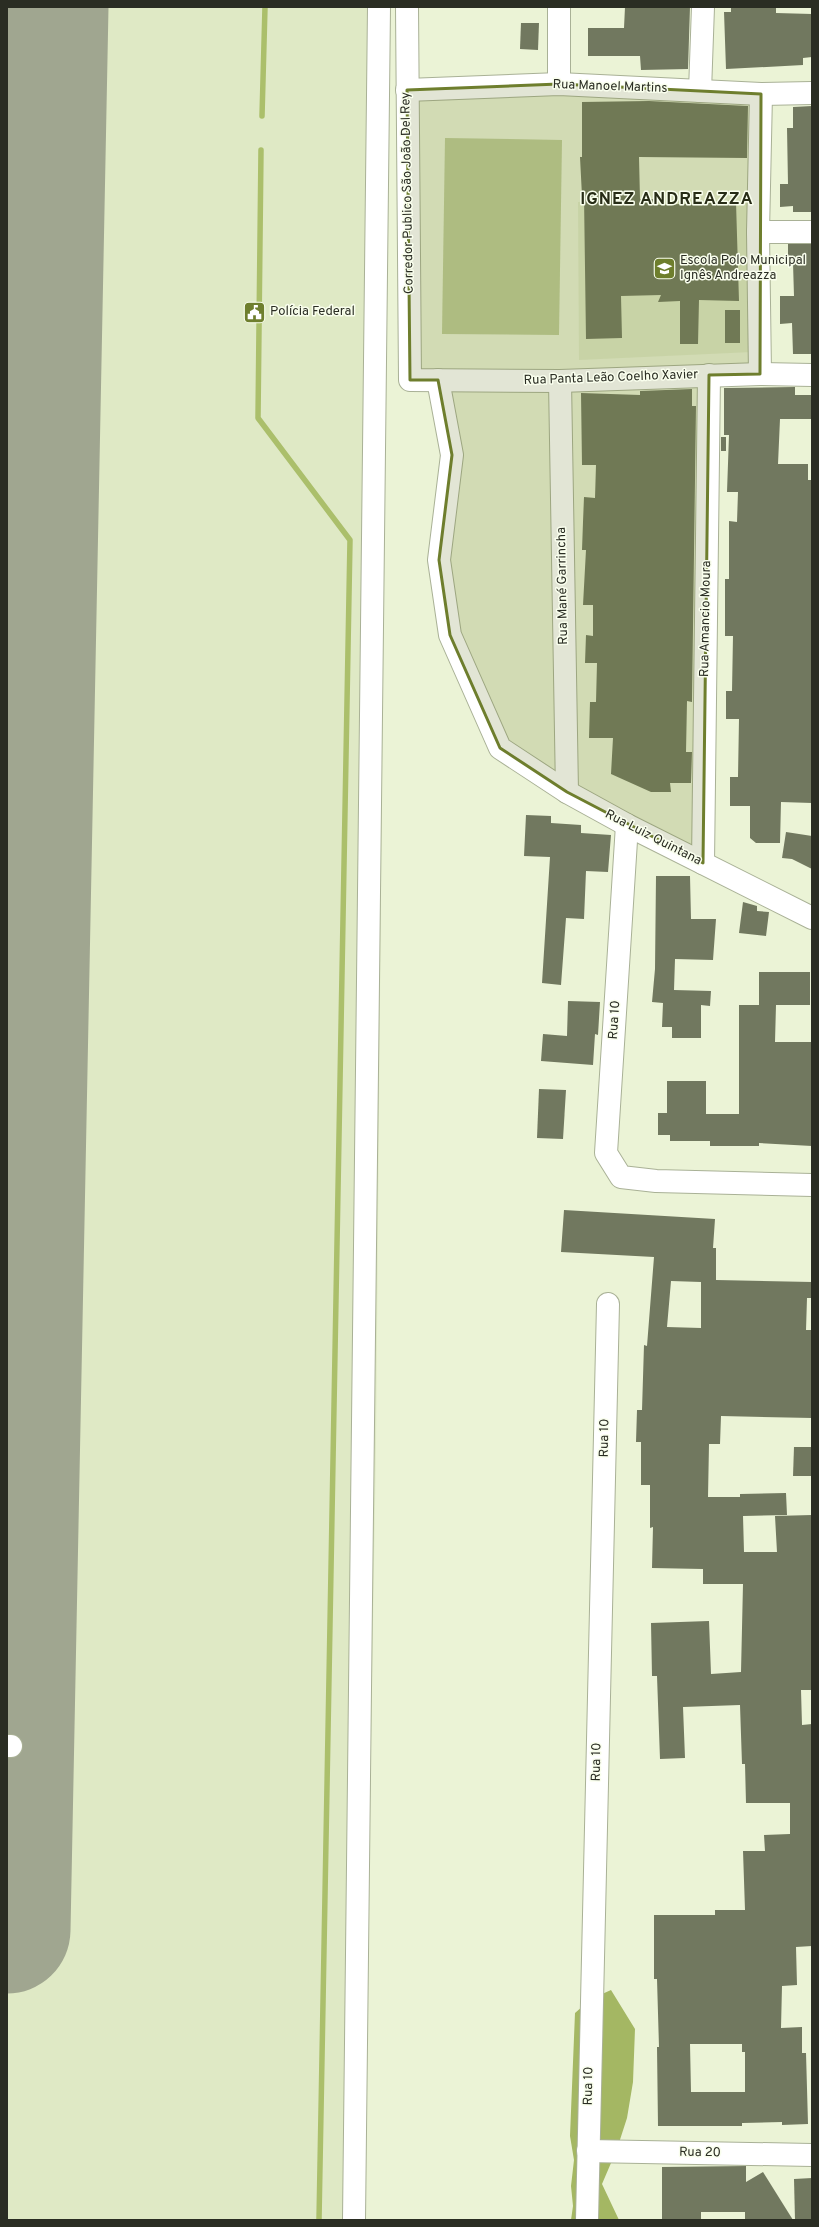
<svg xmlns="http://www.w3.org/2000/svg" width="819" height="2227" font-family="Overpass,sans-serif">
  <rect width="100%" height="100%" fill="#ebf3d6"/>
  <g fill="#dfe9c5">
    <path d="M7,7H389L376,1444L363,2220H7Z"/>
    <path d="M667,200H751L752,352L579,360L578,202Z"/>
  </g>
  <path fill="#becc96" d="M445,138L562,140L559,335L442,334Z"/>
  <path fill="#a4b763" d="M611,1990L635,2029L633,2082L627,2118L617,2149L602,2184L619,2220H571L573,2206L571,2186L574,2160L570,2136L575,2013L591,1999Z"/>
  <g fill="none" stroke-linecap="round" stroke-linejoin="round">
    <g stroke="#abbf6b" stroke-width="5.5">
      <path d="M262,116L265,7"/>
      <path d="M261,150L258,418L350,540L319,2220"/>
    </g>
    <g stroke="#a0a690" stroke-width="51">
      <path d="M7,1352L19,1331"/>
      <path d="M7,1402L17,1425"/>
    </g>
    <path stroke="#a0a690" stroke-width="127" d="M7,1930L45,7"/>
  </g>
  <g fill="#71785f" fill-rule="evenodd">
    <path d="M625,7H690L688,69L641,70L640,56H588V28H624Z"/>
    <path d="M731,7H776V13L812,14V57L803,58V65L726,69L724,12H731Z"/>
    <path d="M521,23H539L538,50L520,49Z"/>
    <path d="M649,101L748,106L747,158L639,157L640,199H653V205L736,202L739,301L699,300L698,344H680V301L658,302L661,295L621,296L622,338L586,339L584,196H582L580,157H582V102Z"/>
    <path d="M812,106V212H793V206L780,207V184H788L787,128H793V107Z"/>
    <path d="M788,244H812V354H793L792,323L780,324V296H794L793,263H788Z"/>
    <rect x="725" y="310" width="15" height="33"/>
    <path d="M795,387V395H812V419H780L778,464H808V480H812V803L781,802L780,843H756L750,838V806H730V777H738L739,719H726V691H732L733,636H725V579H729V521L737,522L738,492H727L729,435H724V388Z"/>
    <path d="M692,389V406H696L692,702L687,701L686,752H692L691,783H670L671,792H651L611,774L613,738H589L590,702H596L597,663H585L586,635L593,636V605H583L586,550H582L583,522L584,497L595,498L596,465H582L581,393L640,395V391Z"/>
    <rect x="721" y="437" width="5" height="14"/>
    <path d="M526,815L551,816V823L581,825V833L611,835L608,872L586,871L584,919L566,918L561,985L542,983L550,857L524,856Z"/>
    <path d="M786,832L812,836V869L792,859L782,858Z"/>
    <path d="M656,876H690L691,919H716L713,960L675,959L674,990L711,991L710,1006L701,1005V1038H672V1027H662L663,1003L652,1002L655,969Z"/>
    <path d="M743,902L757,906V911L769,912L766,936L739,933Z"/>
    <path d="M759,972H810V1005H776L775,1042H812V1146L759,1143V1146H710V1141H670V1135H658V1113H667V1081H706V1114H739V1005H759Z"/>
    <path d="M568,1001L600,1002L598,1035L595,1034L593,1065L541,1061L543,1034L567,1036Z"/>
    <path d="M539,1089L566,1090L563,1139L537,1138Z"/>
    <path d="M564,1210L715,1219L713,1248H716V1280L812,1282V1298H807L806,1330H812V1418L721,1416L720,1444H709L708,1497H740V1494L786,1493L787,1515L743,1516L744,1552H777L775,1516L812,1515V1690H801L802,1725L812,1724V1946L796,1947L797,1985L782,1986L781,2028L802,2027V2053H806L808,2124L782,2125V2122L742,2123V2126H658L657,2047H659L657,1979H654V1915H715V1910H745L743,1851H765L764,1835L790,1834V1803H746L745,1764H742L740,1705L683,1707L685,1758L660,1759L657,1676H652L651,1623L709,1621L711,1674L741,1672L743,1584H703V1569L652,1568L653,1527L650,1528V1485H641V1442H636L637,1410H642L644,1345L647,1346L654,1257L561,1252ZM671,1281L701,1282V1328L667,1327ZM690,2044H742V2052H745V2092H691Z"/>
    <path d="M794,1447H812V1476H793Z"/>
    <path d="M746,2166V2182L763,2172L793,2220H745V2212H701V2220H662V2167Z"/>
    <path d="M812,2178V2220H795L794,2179Z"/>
  </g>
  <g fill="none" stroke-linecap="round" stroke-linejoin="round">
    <defs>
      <g id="minor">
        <path d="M407,7L410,380L560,381L760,374L812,375"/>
        <path d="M559,7V84"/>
        <path d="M407,90L559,84L761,94L812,93"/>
        <path d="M700,91L703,7"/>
        <path d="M758,232H812"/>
        <path d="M760,374L758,232L761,94"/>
        <path d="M438,380L452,455L439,560L450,635L500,748L567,792L627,825L812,918"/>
        <path d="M560,381L567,792"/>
        <path d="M627,825L606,1153L621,1177L656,1181L812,1185"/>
        <path d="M703,863L709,375"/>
        <path d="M7,1746H11"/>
        <path d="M588,2151L812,2155"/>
        <path d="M354,2220L379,7"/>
        <path d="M587,2220L608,1304"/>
      </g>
    </defs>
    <use href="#minor" stroke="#a9b196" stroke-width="24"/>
    <use href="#minor" stroke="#fff" stroke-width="22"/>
  </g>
  <path fill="#6e7e2d" fill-opacity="0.2" stroke="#6e7e2d" stroke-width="3" stroke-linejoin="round" d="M559,84L761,94L760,374L709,375L703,863L567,792L500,748L450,635L439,560L452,455L438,380H410L407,90Z"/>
  <defs>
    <symbol id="school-square" viewBox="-11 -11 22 22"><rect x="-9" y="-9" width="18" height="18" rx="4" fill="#6e7e2d" stroke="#f9feed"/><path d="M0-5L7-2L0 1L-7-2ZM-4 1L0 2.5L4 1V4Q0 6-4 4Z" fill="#fff"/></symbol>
    <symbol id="civic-square" viewBox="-11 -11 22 22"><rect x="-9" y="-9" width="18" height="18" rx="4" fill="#6e7e2d" stroke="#f9feed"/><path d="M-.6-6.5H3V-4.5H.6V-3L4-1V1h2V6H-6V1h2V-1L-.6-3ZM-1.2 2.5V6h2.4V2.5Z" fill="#fff"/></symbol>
  </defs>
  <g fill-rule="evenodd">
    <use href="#school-square" x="652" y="256" width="25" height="25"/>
    <use href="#civic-square" x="242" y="300" width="25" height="25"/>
  </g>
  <g text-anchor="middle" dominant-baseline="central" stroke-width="3" stroke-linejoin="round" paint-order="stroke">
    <g font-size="13" fill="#2a2d23" stroke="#f9feed">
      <text transform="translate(610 87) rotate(2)">Rua Manoel Martins</text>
      <text transform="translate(408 193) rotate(-91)">Corredor Publico São João Del Rey</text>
      <text transform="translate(611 378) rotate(-2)">Rua Panta Leão Coelho Xavier</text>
      <text transform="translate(563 586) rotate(-91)">Rua Mané Garrincha</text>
      <text transform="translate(706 619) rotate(-89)">Rua Amancio Moura</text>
      <text transform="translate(653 838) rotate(27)">Rua Luiz Quintana</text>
      <text transform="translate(615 1020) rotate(-86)">Rua 10</text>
      <text transform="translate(605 1438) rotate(-89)">Rua 10</text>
      <text transform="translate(597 1762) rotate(-89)">Rua 10</text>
      <text transform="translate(589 2086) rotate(-89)">Rua 10</text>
      <text transform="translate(700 2153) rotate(1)">Rua 20</text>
    </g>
    <g font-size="13" fill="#2a2d23" stroke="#f9feed" text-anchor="start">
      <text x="680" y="261">Escola Polo Municipal<tspan x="680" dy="15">Ignês Andreazza</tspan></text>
      <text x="270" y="312">Polícia Federal</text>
    </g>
    <g font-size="17" font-weight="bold" letter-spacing="1" fill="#272c16" stroke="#f9feed">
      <text x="667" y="200">IGNEZ ANDREAZZA</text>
    </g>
  </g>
  <rect width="819" height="2227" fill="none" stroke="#2a2d23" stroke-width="16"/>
</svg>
